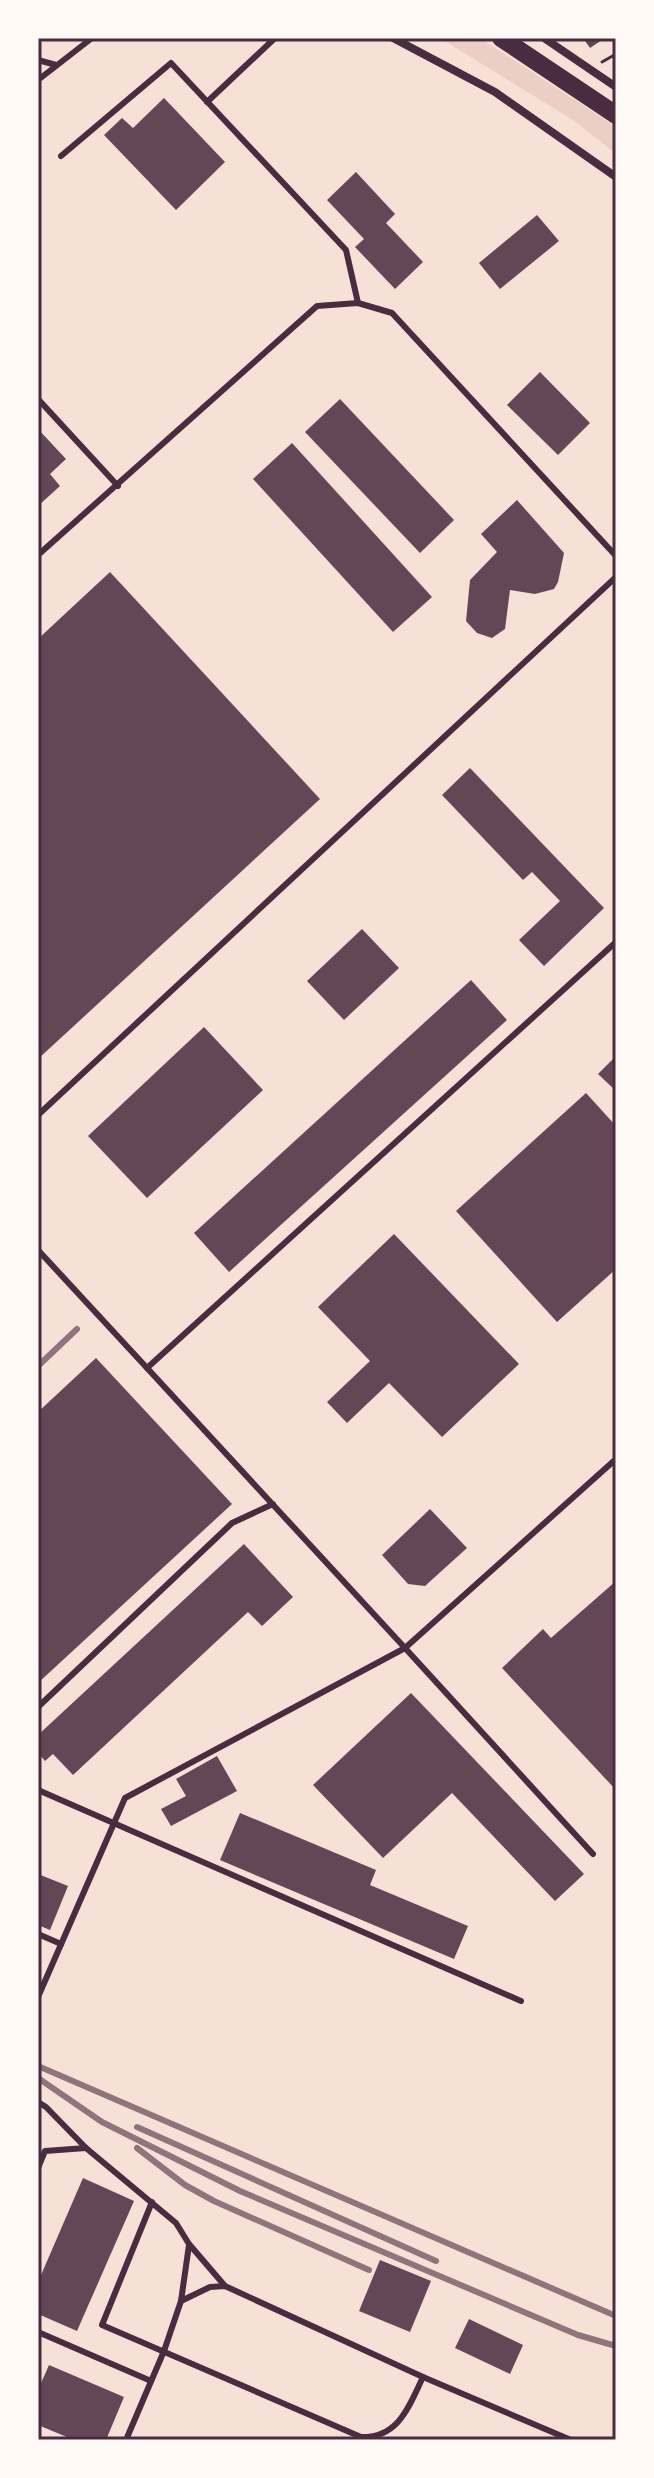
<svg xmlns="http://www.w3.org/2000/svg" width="654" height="2478" font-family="Arial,sans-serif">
  <rect width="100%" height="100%" fill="#f7e1d7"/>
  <path fill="#ebcfc5" d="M440,38H480L616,127V154L576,122Z"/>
  <g fill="#644757">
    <path d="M583,38H605L590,48Z"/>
    <path d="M164,98L225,162L176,210L104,135L122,118L133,128Z"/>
    <path d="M356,172L395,214L386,223L423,262L395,289L355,247L364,239L327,200Z"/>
    <path d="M537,215L559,241L500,289L479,263Z"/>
    <path d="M540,372L590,423L558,455L507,405Z"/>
    <path d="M340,399L454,520L420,553L305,432Z"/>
    <path d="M38,429L66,459L50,474L60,486L38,506Z"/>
    <path d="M292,443L432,597L393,632L253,479Z"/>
    <path d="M517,500L564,553L558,582L554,589L535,594L510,590L505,629L492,638L477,633L466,621L470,580L497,552L481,534Z"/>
    <path d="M110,572L320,799L38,1059V639Z"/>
    <path d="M470,768L604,908L544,966L519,940L560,901L532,872L523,880L442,795Z"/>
    <path d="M362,929L399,968L344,1020L307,981Z"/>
    <path d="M471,980L507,1020L229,1272L194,1233Z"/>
    <path d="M204,1027L263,1090L147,1198L88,1136Z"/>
    <path d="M616,1056V1091L598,1074Z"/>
    <path d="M586,1093L616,1126V1269L557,1322L456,1211Z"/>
    <path d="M394,1234L519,1364L442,1437L389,1383L347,1423L327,1402L370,1361L318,1307Z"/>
    <path d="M96,1358L232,1504L38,1683V1412Z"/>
    <path d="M430,1509L467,1548L425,1586L408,1584L382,1555Z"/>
    <path d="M244,1544L293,1597L262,1626L248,1612L73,1775L53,1754L45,1761L38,1753V1735Z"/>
    <path d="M616,1581V1790L502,1668L543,1629L551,1638Z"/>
    <path d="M411,1693L584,1874L555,1901L452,1793L383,1858L313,1785Z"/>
    <path d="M217,1756L237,1791L171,1826L161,1809L186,1796L176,1779Z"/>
    <path d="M240,1813L376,1870L370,1885L468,1926L454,1959L220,1860Z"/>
    <path d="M38,1874L68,1886L50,1930L38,1925Z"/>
    <path d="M83,2178L134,2201L77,2331L38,2314V2282Z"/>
    <path d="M380,2260L431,2281L410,2332L359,2311Z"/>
    <path d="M469,2319L523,2345L510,2374L455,2348Z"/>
    <path d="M49,2365L124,2397L106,2440H74L38,2425V2390Z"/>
  </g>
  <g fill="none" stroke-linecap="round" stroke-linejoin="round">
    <path stroke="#4a2c40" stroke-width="3" d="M602,62L616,54"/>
    <g stroke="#4a2c40" stroke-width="6">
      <path d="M38,60L56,65"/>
      <path d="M38,80L92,38"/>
      <path d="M207,102L275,38"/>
      <path d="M61,156L171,63L346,250L358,303"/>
      <path d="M38,399L118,486"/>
      <path d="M38,555L317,306L358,303L392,313L616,556"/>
      <path d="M616,942L147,1368L405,1648L616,1459"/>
      <path d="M38,1115L616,577"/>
      <path d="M38,1250L147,1368"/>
      <path d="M38,1707L232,1523L273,1504"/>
      <path d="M38,1790L521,2001"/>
      <path d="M38,1934L61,1944"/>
      <path d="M38,1997L125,1798L405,1648L593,1854"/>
      <path d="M38,2102L46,2107L86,2148L176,2223L189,2244L225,2286"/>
      <path d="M38,2168L45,2151L86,2148"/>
      <path d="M152,2202L102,2325L361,2437C399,2438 409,2406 423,2377"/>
      <path d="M181,2301L189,2245"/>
      <path d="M38,2332L151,2381"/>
      <path d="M126,2440L164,2351L181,2301L210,2287L225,2286L423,2377L571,2440"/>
    </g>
    <g stroke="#4a2c40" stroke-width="8">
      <path d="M393,38L495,92L616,177"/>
      <path d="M544,38L616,87"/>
    </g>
    <path stroke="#4a2c40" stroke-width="18" d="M501,38L616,115"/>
    <g stroke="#8f747c" stroke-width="6">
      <path d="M38,1366L77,1329"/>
      <path d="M38,2066L616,2316"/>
      <path d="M38,2078L102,2122L240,2191L578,2335L616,2346"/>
      <path d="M137,2127L436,2261"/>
      <path d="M137,2148L185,2185L214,2201L369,2270"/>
    </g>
  </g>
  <rect width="654" height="2478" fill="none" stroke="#fffaf5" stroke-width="80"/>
  <rect x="40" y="40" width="574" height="2398" fill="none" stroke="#4a2c40" stroke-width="3"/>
</svg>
